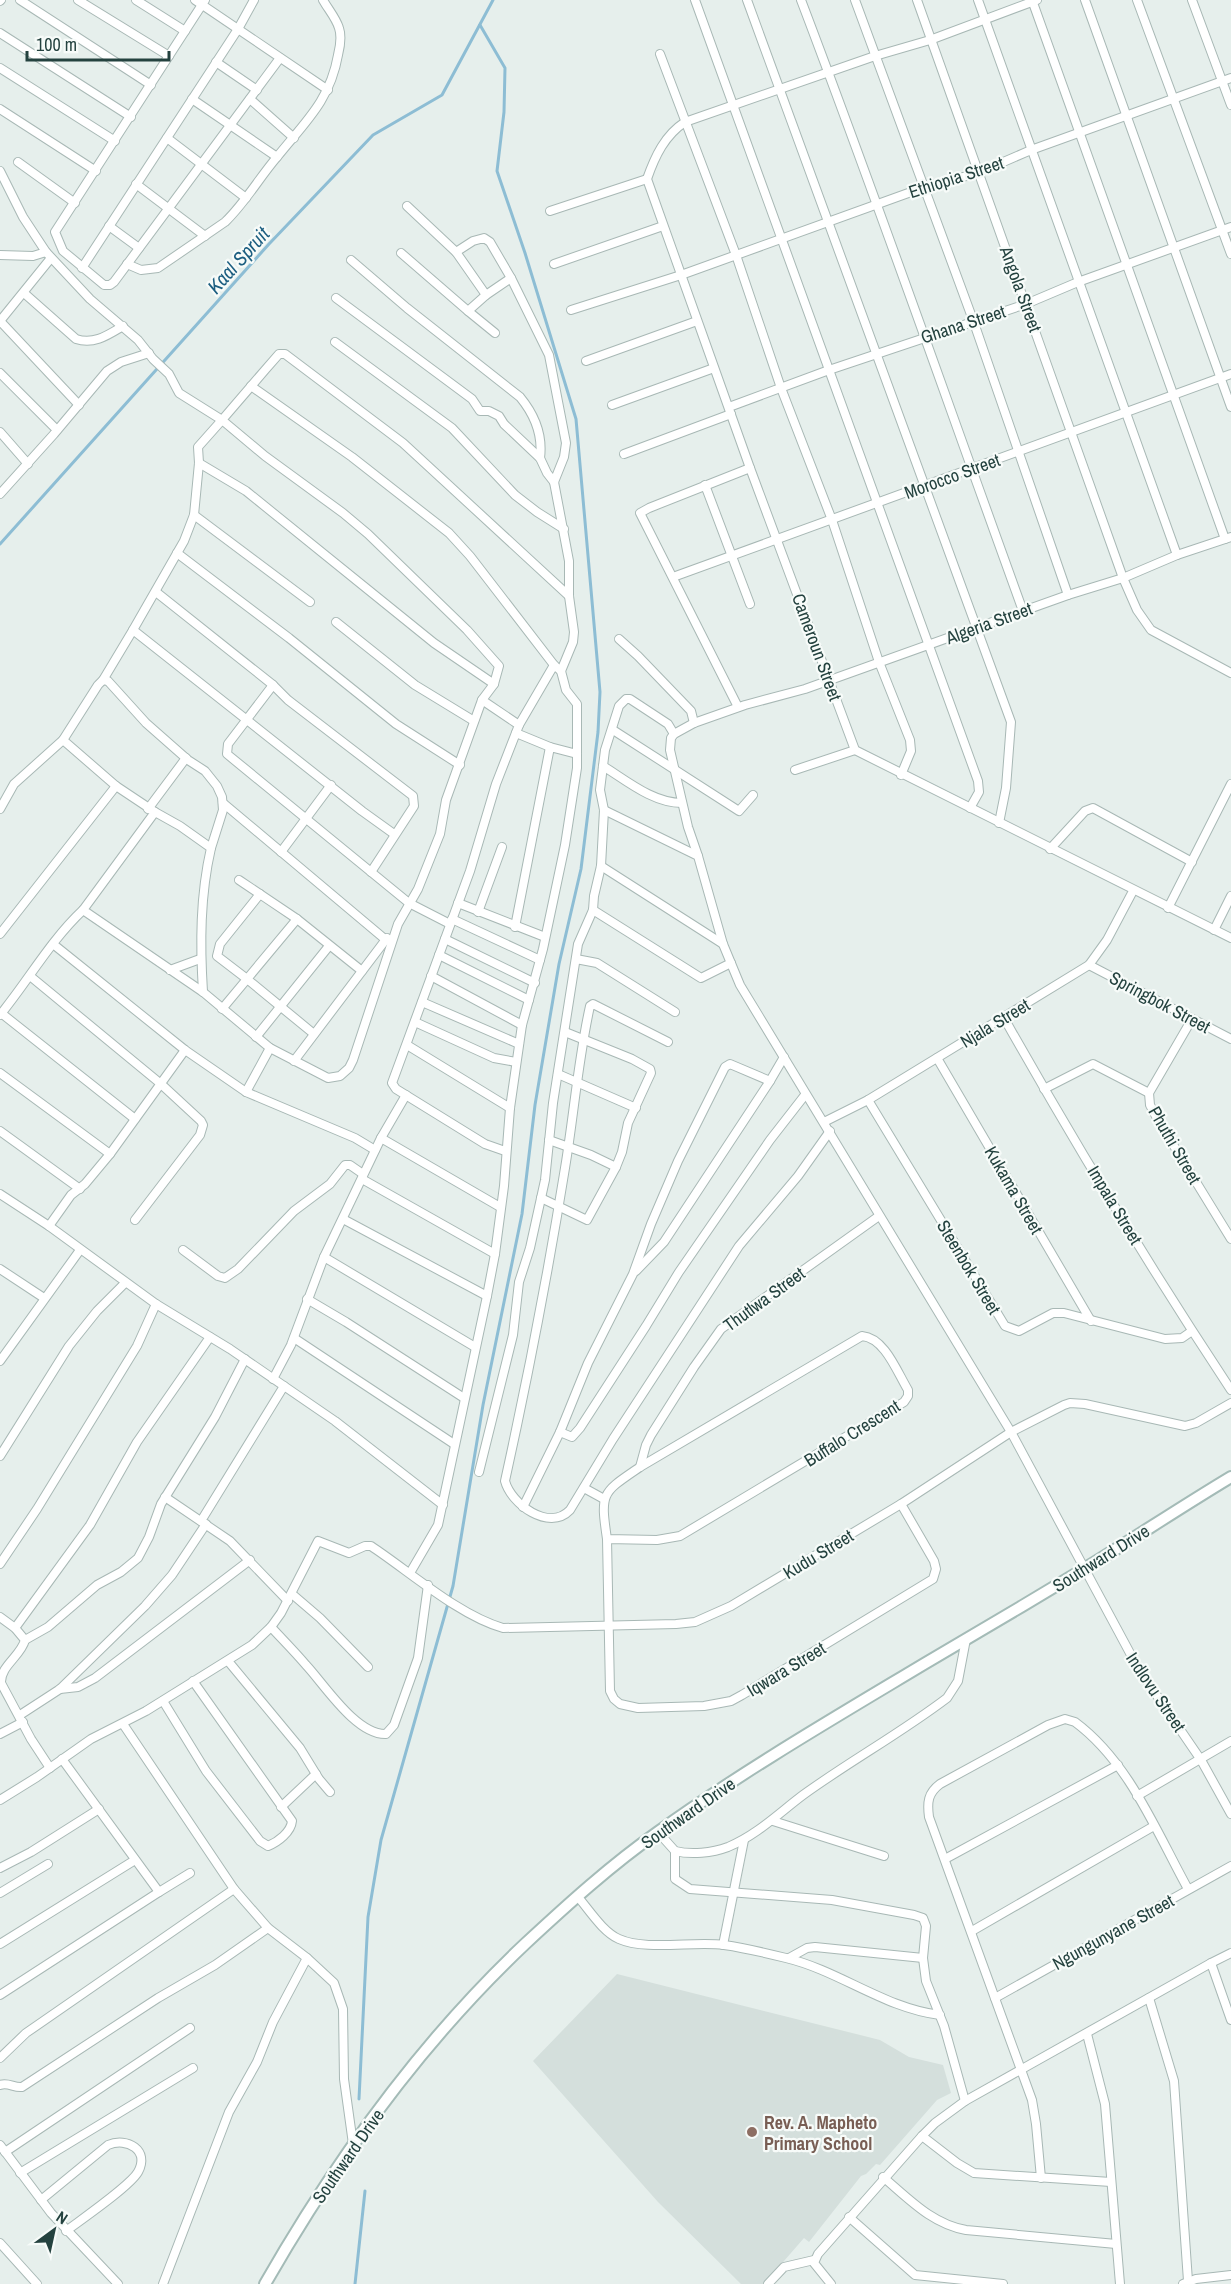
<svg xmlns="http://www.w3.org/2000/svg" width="1231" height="2284" font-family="'Archivo Narrow',sans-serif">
  <rect width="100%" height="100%" fill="#e6efec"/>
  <path fill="#d4dfdc" d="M617,1974L880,2040L909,2057L943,2065L951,2093L937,2100L880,2165L876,2164L866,2174L861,2176L809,2242L804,2238L764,2284H741L658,2202L533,2061Z"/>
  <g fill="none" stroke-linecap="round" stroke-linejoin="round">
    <g stroke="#8dbdd4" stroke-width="3">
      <path d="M0,544L269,244L373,135L442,95L493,0"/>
      <path d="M359,2099L368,1917L381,1840L453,1586L483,1405L522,1214L535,1105L559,964L581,869L598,732L600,692L576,419L525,253L497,171L504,112L505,68L480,25"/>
      <path d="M355,2284L365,2191"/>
    </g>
    <defs>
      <g id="street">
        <path d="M20,0L151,85"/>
        <path d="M78,0L169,56"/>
        <path d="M136,0L185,31"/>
        <path d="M195,0L328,90"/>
        <path d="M205,0L55,232L63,251L104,285H110L114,282L280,58"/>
        <path d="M695,0L978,781L979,792L970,808"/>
        <path d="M747,0L1011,722L1006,788L999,823"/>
        <path d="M801,0C878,202 949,407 1023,611"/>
        <path d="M855,0L973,320L1068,595"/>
        <path d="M917,0L1123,578L1137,610L1151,630L1231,673"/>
        <path d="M978,0L1177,555"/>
        <path d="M1032,0L1225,539"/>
        <path d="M1037,0L930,40L875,56L685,122C665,135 655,156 647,179L750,468L855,750L1231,938"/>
        <path d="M1085,0L1231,407"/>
        <path d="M1137,0L1231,254"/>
        <path d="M1192,0L1231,105"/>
        <path d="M0,1L1,0"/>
        <path d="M0,33L131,117"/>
        <path d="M660,54L736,255L781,388L832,520L879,662L910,740L911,751L901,775"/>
        <path d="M216,62L257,90"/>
        <path d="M0,68L115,141"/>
        <path d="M192,99L277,157"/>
        <path d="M250,99L294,138"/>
        <path d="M0,109L96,171"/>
        <path d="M167,138L246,198"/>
        <path d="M18,162L75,203"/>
        <path d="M0,171L23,217L46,252L33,256L0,255"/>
        <path d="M136,184L205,236"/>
        <path d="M407,206L456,252L473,241L484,238L490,242L511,278L549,355L566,443L564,457L554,482L569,561V596L574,632L573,642L561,671L566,690L577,704V768L565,845L543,949L522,1025L510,1108L504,1186L495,1254L487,1296L438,1525L410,1573"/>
        <path d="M550,211L647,179"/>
        <path d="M109,226L139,248"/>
        <path d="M46,252L90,299L138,340L153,359L169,374L179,393L222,420L198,447L199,463L194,515L184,541L133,630L362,811L394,834"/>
        <path d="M456,252L486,295L511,278"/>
        <path d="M401,253L468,311L486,295"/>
        <path d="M351,260L407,308L520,397C534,414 543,435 540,458"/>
        <path d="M127,264L141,270L158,268L225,222C245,203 259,178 277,157C304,123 330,101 338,55C340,47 342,37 339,28C336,18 328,9 323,0"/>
        <path d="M554,264L663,226"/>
        <path d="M82,268L238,29L254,0"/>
        <path d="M24,293L76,339C94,345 108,335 123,326"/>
        <path d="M336,298L472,399L480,411H489L499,416L504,424L540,458L547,473L554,482"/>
        <path d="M571,310L681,275L925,187L978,173L1031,150L1231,78"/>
        <path d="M468,311L495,333"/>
        <path d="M0,321L79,405"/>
        <path d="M0,321L51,258"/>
        <path d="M335,342L452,428L515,495L537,512L564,529"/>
        <path d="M586,361L697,321"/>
        <path d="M0,373L57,430"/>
        <path d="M251,386L352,457L449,533L470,556L554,665L561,671"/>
        <path d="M612,405L714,368"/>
        <path d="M729,407L829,370L1026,304L1078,282L1231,227"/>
        <path d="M0,432L28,464"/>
        <path d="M624,454L731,414"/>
        <path d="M199,463L246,491L434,643L494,684"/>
        <path d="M705,485L750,604"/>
        <path d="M0,494L54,434L107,371L121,362L149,353"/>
        <path d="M194,515L310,602"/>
        <path d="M177,553L289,638L396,724L460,765"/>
        <path d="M673,577L1231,374"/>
        <path d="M156,592L273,685L288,700L413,796L414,806L371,872"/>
        <path d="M336,622L415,685L474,721"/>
        <path d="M619,639L638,656L691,711L694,723"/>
        <path d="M103,680L133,630"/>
        <path d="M273,685L228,744L227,754L409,903L450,924"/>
        <path d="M738,707L640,513L649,508L750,468"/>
        <path d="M519,725L554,665"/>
        <path d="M613,730L739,811L753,795"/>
        <path d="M516,733L550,747"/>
        <path d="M63,740L98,685L103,680L108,681L146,723L188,760L205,771L217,786L222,797L223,810L211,848"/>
        <path d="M603,766C627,781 653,803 682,803"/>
        <path d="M795,770L855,750"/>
        <path d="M223,803L386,940"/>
        <path d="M0,809L14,784L63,740L116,786L155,812L83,910L203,992L270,1048L328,1078L340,1076L349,1068L353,1060L398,924L418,889L440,834L446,800L482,700"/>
        <path d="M148,809L186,758"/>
        <path d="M604,810L698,856L723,944L740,985L1011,1432L1138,1668L1201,1760L1231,1814"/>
        <path d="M155,812L180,826L211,848C200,896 200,944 203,992"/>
        <path d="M1050,849L1085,811L1093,808L1192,862"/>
        <path d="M281,852L331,785"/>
        <path d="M698,856L688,827L670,750L671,738L674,734L694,723L745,705L805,689L1068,595L1123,578L1177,555L1231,537"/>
        <path d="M601,866L723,944"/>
        <path d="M239,880L297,919L362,971"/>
        <path d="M260,894L220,944L217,956L247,979L314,1034"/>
        <path d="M458,903L545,937"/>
        <path d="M1168,908L1231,784"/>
        <path d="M593,910L701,978L731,963"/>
        <path d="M478,912L502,847"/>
        <path d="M452,919L540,960"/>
        <path d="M515,927L550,747L577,754"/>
        <path d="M1214,930L1231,896"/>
        <path d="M0,934L116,786"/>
        <path d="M445,939L535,983"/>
        <path d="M53,944L185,1050L246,1092L355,1138L375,1150"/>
        <path d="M439,955L529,1000"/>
        <path d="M576,959L597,963L675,1012"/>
        <path d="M1089,965L1231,1039"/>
        <path d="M170,970L200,959"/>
        <path d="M30,976L161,1084L201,1121L203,1125L200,1135L135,1220"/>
        <path d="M431,976L522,1025"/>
        <path d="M422,1002L519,1044"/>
        <path d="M222,1009L297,919"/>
        <path d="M1,1013L135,1119"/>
        <path d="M0,1015C28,981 50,941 83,910"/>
        <path d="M1004,1018C1075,1144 1151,1269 1231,1390"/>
        <path d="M1192,1019L1149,1093L1150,1105L1158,1120L1231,1239"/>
        <path d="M415,1022L494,1058L516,1062"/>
        <path d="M256,1037L329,946"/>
        <path d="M668,1042L593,1004L590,1006C578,1060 574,1114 565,1168C548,1273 528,1377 505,1481C511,1504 549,1532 570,1510L613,1439L739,1246L798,1176L830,1131"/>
        <path d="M407,1045L510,1108"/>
        <path d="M937,1058L1091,1321"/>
        <path d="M294,1061L387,938"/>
        <path d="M0,1073L110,1154"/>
        <path d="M558,1074L636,1108"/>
        <path d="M1044,1089L1093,1064L1149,1093"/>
        <path d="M246,1092L270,1048"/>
        <path d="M868,1100L1005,1326L1019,1331L1053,1313H1064L1165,1339L1182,1338L1192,1331"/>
        <path d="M824,1122L868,1100L1089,965L1107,940L1133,891"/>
        <path d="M0,1131L80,1189"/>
        <path d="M381,1138L406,1095"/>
        <path d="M549,1140L591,1155L616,1167L622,1152L628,1123L651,1073L650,1069L632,1059L565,1032"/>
        <path d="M505,1151L485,1144L396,1089L392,1083L470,871L496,784L519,725L482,700L494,684L499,666L467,630L368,534L343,513L265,456L222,420L265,370L279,354H285L403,443L569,596"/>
        <path d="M362,1179L495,1254"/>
        <path d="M0,1194L49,1226L156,1304L230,1349L335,1421L443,1505"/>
        <path d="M541,1198L587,1220L616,1167"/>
        <path d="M343,1219L487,1296"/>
        <path d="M49,1226L71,1195L85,1184L110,1154L185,1050"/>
        <path d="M183,1250L218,1276L225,1278L238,1269L294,1211L330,1184L345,1165H350L363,1174"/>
        <path d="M324,1257L475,1347"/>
        <path d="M0,1269L44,1298"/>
        <path d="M636,1271L664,1242L770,1081"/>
        <path d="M307,1299L346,1322L464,1398"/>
        <path d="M294,1338L454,1444"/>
        <path d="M0,1361L80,1250"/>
        <path d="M273,1379L291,1345L324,1257L381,1138L500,1207"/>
        <path d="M560,1432L572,1437L580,1428L646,1326L679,1272L770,1140L805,1095"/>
        <path d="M0,1456L69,1346L97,1311L125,1283"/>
        <path d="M640,1467L646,1445L651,1435L694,1367L721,1329L879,1216"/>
        <path d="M479,1472L513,1335L519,1282L530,1248L545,1180L553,1103L578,944L593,910L594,896L601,866L604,810L600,790L605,750L619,706L626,699H630L668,724L674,734"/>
        <path d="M584,1488L604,1499"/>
        <path d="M165,1497L230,1541L288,1601"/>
        <path d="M523,1507L560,1432L588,1363L633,1274L651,1224L678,1161L725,1067L730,1064L770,1081L784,1057"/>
        <path d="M201,1521L284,1386"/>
        <path d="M607,1539L657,1540L680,1536L904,1402L908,1396V1390C897,1372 885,1338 862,1336L640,1467C602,1493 600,1492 607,1539L610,1691L614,1699L620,1704L638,1708L704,1706L731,1701L742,1695L933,1579L936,1569L934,1561L901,1504"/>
        <path d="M0,1564L37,1509L137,1346L156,1304"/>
        <path d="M292,1594L320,1618L368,1667"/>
        <path d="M0,1617L15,1628L25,1640C21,1656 0,1666 1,1683L31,1739L50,1768"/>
        <path d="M271,1627C283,1640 295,1652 306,1665C324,1684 356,1735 386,1734L394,1725L418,1658L428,1585"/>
        <path d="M15,1628L90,1525L137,1442L210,1337"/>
        <path d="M25,1640L48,1627L97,1585L121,1572L138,1558L149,1537L161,1504L215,1417L245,1359"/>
        <path d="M228,1661L300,1748L319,1779L330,1792"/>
        <path d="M60,1689L78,1687L95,1678L250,1560"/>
        <path d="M163,1701L206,1771L260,1841L268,1846C278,1842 291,1832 292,1821L193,1681"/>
        <path d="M20,1715L60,1689L145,1606L172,1575L206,1524"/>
        <path d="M123,1724L234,1889L268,1928L307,1958L334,1983L343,2009L344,2079L353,2144"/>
        <path d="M0,1734L23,1722"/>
        <path d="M62,1759L159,1892L190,1873"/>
        <path d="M1137,1796L1231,1741"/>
        <path d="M0,1800L37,1777L91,1739L146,1711L252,1645L271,1627L281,1613L318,1541L349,1553L365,1546H371C410,1572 460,1616 503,1628L676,1624L695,1622L731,1606L901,1504L1011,1432L1064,1405L1070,1403L1085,1404L1185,1426L1196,1423L1231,1403"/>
        <path d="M281,1807L316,1774"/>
        <path d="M773,1821L884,1856"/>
        <path d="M658,1832L675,1851C691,1855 712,1853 728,1847C757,1835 779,1813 803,1795C850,1761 901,1733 947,1698L958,1681L966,1639"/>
        <path d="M675,1851V1879L690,1889L832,1900L914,1915L923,1918L926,1926L923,1958L926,1981L944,2026L965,2101"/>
        <path d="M945,1859L1118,1765"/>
        <path d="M0,1868L31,1852L99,1809"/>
        <path d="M0,1893L48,1864"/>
        <path d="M578,1897C590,1911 603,1932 619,1939C646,1951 694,1941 724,1945C745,1948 766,1953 786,1958C840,1971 884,2008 940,2015"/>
        <path d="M972,1931L1154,1826"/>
        <path d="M0,1944L135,1860"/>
        <path d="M723,1945L744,1840"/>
        <path d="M789,1958L807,1948L815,1947L923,1958"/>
        <path d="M1211,1963L1231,2020"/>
        <path d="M0,1995L159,1892"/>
        <path d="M995,1998L1231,1866"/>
        <path d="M1149,1998L1174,2081L1188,2281"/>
        <path d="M1087,2034L1105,2104L1120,2284"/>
        <path d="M0,2058L26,2033L234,1889"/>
        <path d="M0,2085C8,2082 14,2088 22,2087L158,1998L215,1965L268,1928"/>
        <path d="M922,2136L957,2163L974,2173L1111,2182"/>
        <path d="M0,2145L51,2213L118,2284"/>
        <path d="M5,2152L190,2028"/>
        <path d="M20,2173L193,2068"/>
        <path d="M883,2177C909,2199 932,2224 966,2230L1116,2244"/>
        <path d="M1041,2178L1036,2124L1032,2100L929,1817C927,1802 928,1793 940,1784L1048,1725L1065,1719L1075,1722C1129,1762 1156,1831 1188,1889"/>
        <path d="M41,2200L108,2145C127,2137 150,2150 138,2172C130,2186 82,2219 66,2231"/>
        <path d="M849,2217L915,2275L1003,2284"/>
        <path d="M0,2243L37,2284"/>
        <path d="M163,2284L229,2112L257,2062L273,2022L307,1958"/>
        <path d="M768,2284L784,2267L814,2260"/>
        <path d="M831,2284L814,2263L818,2254L922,2136L935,2123L965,2101L1211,1963L1231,1953"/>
        <path d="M1183,2284L1196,2279L1231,2275"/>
      </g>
      <path id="secondary" d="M265,2284C336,2160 421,2042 525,1944C567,1905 611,1865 658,1832C743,1771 834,1718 924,1664C977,1633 1031,1601 1084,1569C1133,1539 1181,1507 1231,1477"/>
    </defs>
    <use href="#street" stroke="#a8b8b5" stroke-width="10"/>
    <use href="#secondary" stroke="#a4bbb7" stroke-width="14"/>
    <use href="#street" stroke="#fff" stroke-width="8"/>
    <use href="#secondary" stroke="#fff" stroke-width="10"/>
  </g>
  <circle fill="#8d6e63" stroke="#f7fbf9" stroke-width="2" cx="752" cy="2132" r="6"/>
  <g text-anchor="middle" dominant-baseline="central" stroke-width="4.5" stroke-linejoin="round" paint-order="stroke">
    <g font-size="18" fill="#24423f" stroke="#f7fbf9">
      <text transform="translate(956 177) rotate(-18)">Ethiopia Street</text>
      <text transform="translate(1021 289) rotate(70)">Angola Street</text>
      <text transform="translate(963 324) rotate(-18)">Ghana Street</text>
      <text transform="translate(952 476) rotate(-20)">Morocco Street</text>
      <text transform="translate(989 623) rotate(-20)">Algeria Street</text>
      <text transform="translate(817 647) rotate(70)">Cameroun Street</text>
      <text transform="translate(1160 1002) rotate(28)">Springbok Street</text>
      <text transform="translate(995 1023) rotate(-31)">Njala Street</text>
      <text transform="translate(1175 1145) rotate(60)">Phuthi Street</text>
      <text transform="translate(1014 1190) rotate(60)">Kukama Street</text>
      <text transform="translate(1115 1205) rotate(59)">Impala Street</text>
      <text transform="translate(969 1267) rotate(59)">Steenbok Street</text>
      <text transform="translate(764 1299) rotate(-36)">Thutlwa Street</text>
      <text transform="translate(852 1433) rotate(-32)">Buffalo Crescent</text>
      <text transform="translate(818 1554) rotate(-31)">Kudu Street</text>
      <text transform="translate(1101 1558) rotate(-32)">Southward Drive</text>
      <text transform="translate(786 1669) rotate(-31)">Iqwara Street</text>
      <text transform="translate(1156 1692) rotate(56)">Indlovu Street</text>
      <text transform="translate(688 1813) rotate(-35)">Southward Drive</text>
      <text transform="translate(1113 1932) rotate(-29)">Ngungunyane Street</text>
      <text transform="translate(348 2156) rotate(-55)">Southward Drive</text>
    </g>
    <g font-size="18" font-weight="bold" fill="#785e54" stroke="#f7fbf9" text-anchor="start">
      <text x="764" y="2122">Rev. A. Mapheto<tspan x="764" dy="21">Primary School</tspan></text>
    </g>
    <g font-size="20" font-style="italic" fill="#1c5e80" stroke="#f7fbf9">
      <text transform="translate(238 260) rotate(-48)">Kaal Spruit</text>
    </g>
  </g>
  <g transform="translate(54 2230) rotate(33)" stroke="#f7fbf9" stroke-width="4.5" paint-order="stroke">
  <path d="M0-4.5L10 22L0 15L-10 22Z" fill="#24423f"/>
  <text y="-9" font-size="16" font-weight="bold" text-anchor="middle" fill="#24423f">N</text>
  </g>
  <path d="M27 51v9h142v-9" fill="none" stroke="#24423f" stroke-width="3"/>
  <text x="36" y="51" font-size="18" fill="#24423f" stroke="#f7fbf9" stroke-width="4.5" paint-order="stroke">100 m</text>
</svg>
